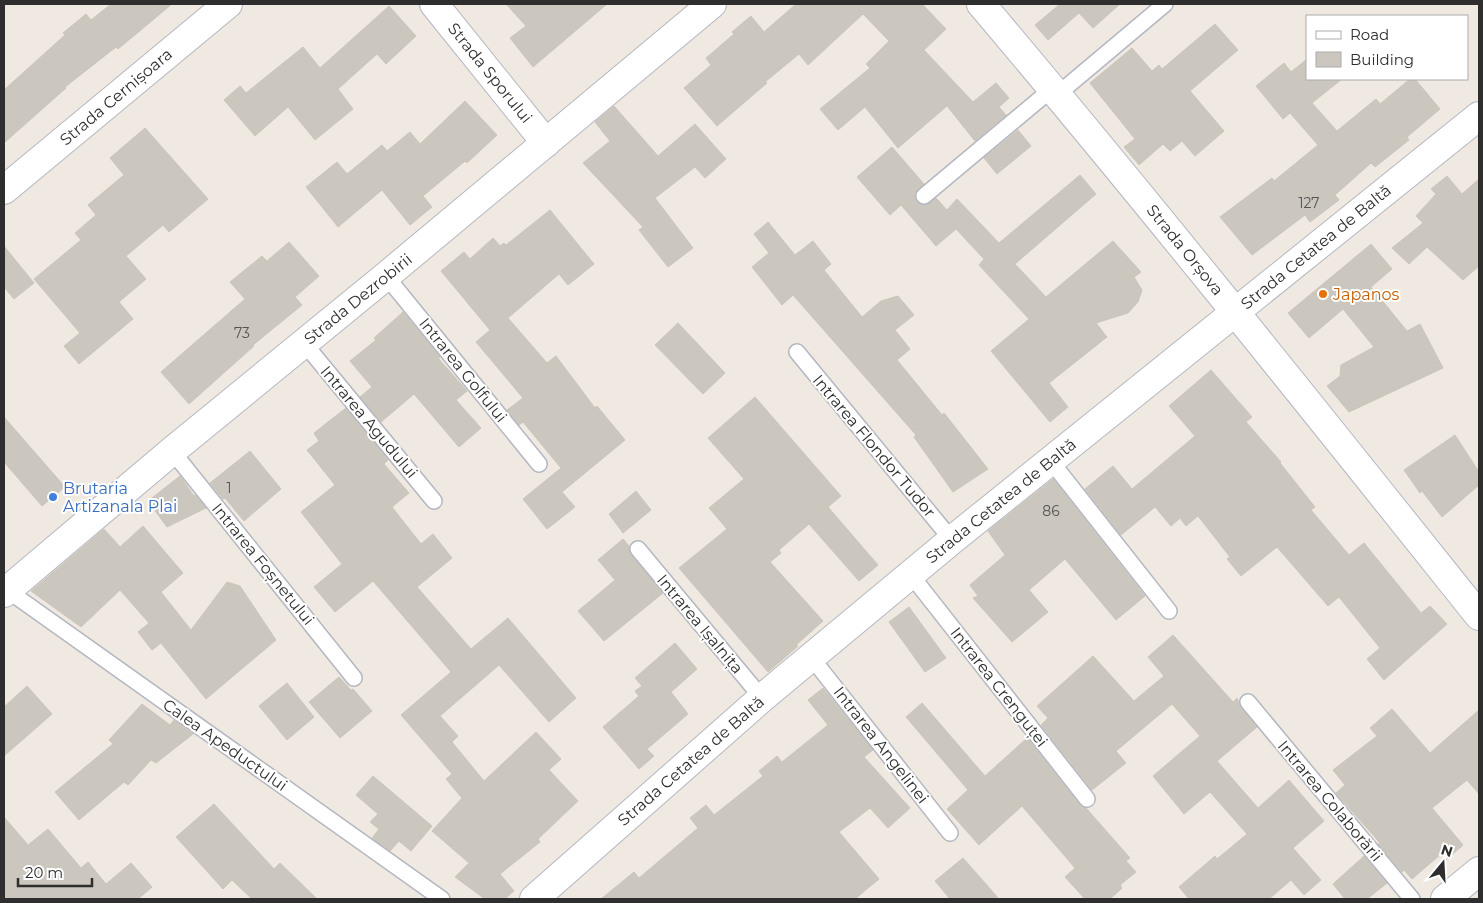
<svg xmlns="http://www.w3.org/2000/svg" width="1483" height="903" font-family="Montserrat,sans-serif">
  <rect width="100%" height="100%" fill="#efe9e1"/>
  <g fill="#cbc7bf" stroke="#cbc5ba">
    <path d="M111,4H172L118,49L116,47L65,87L66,88L4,143V90L65,35L63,33L86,14L91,20Z"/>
    <path d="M506,4H607L533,67L510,38L526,26Z"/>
    <path d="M796,4H922L946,29L924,50L973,102L996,83L1009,98L999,107L1006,115L975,141L947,106L898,148L865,107L838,130L820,109L870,68L866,64L889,41L863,14L808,65L799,54L765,82L767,83L717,126L684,88L711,65L706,58L734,34L732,32L751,16L764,32Z"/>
    <path d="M1060,4H1120L1093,28L1079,13L1048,40L1035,25Z"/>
    <path d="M389,6L416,36L386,64L377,54L338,89L353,109L315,140L288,107L255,136L224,100L240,86L246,93L303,47L320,68Z"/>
    <path d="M1215,24L1238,50L1190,91L1224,131L1195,156L1182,141L1170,151L1163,144L1139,165L1124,147L1135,139L1090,83L1132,48L1152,71L1159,65L1162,69Z"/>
    <path d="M1307,59V79H1342L1312,103L1337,131L1376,99L1380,104L1410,79H1415L1440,109L1407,137L1409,140L1375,167L1371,163L1335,195L1339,200L1310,222L1305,215L1252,255L1220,217L1272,178L1274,181L1318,145L1290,113L1283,119L1256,86L1284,63L1291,72Z"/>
    <path d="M465,101L497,135L467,163L465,161L423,196L432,207L410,225L382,190L338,227L306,187L337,162L347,174L382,145L387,151L410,132L420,144Z"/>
    <path d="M614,106L658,156L695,124L726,159L705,178L695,167L655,198L693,248L668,267L639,230L643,227L583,163L610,141L595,122Z"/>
    <path d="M145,128L208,199L169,232L163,225L126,256L146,279L119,302L133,319L79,364L64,346L80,333L34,279L81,240L75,233L96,215L88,205L124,175L110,158Z"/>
    <path d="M1018,130L1031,146L997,174L984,158Z"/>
    <path d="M892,147L924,184L915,193V198L917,202L926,205L936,198L947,210L957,199L999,243L1080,175L1096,194L1015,264L1046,297L1113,241L1141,272L1134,277L1142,290L1138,302L1128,313L1096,323L1107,337L1049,383L1068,407L1050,422L991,351L1029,319L979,265L984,259L956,229L936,246L901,205L890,215L857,177Z"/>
    <path d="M1447,176L1462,194L1479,179V266L1463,280L1427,247L1409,264L1392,248L1423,223L1416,216L1436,194L1431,189Z"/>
    <path d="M550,210L594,264L568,285L559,274L508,318L547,363L556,356L595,408L597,406L625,440L562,492L575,507L547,529L523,499L561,468L523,422L519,425L507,410L523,398L476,342L490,330L441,271L464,252L470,259L493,238L500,246L504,243L506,245Z"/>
    <path d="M768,222L795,255L813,241L831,264L824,270L862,317L881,301L898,296L914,315L895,330L910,349L897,360L942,415L944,413L988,469L953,492L914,437L916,435L793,295L782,305L752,267L769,253L754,234Z"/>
    <path d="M289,242L319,276L295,297L302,305L253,345L254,346L189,404L161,372L245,299L230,282L262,256L267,261Z"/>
    <path d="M1371,244L1392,269L1371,287L1407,331L1420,324L1443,368L1349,412L1327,386L1340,376L1341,365L1374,347L1343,309L1309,338L1288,313Z"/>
    <path d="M4,246L34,283L14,299L4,287Z"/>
    <path d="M403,312L440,357L438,358L467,391L456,400L481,428L459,447L414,394L381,422L360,397L372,387L350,361L376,340L374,338Z"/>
    <path d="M678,323L725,373L703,394L655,345Z"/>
    <path d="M1211,370L1252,417L1246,422L1281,462L1280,463L1315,507L1311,510L1349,555L1364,543L1421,613L1430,606L1447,624L1384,680L1367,659L1380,648L1339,597L1328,606L1277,547L1241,576L1227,559L1230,557L1198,516L1186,526L1180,518L1171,526L1155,507L1121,535L1085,489L1113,466L1132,489L1195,436L1169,406Z"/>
    <path d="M755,397L841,496L828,507L878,565L859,581L809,524L779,550L781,553L770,562L823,621L796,645L798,646L768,672L679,568L727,529L709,508L744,479L708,438Z"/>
    <path d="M346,408L388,460L384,464L409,493L392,507L421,544L433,534L452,558L417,587L471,649L508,618L576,698L549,722L499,665L440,716L458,736L452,742L484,781L536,732L561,759L549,770L578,801L538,839L540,842L500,874L514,891L505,899H485L455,877L469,863L432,831L462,798L446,779L452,774L401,715L451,672L373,581L335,612L314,587L342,564L301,512L335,485L307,450L319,441L314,433Z"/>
    <path d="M4,417L65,487L42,506L4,462Z"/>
    <path d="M1455,435L1479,472V485L1442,517L1422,491L1420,493L1404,470Z"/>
    <path d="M250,451L281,489L244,521L225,498L223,499L210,483Z"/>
    <path d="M180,476L194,496L195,495L206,508L167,527L148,501Z"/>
    <path d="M1053,479L1145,596L1116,620L1065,559L1029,590L1048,612L1012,642L973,598L978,596L970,585L1005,555L988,531Z"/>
    <path d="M636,491L651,510L623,533L609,514Z"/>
    <path d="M143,526L183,573L161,592L191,630L227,582L240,586L276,640L206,699L161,643L152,650L138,632L149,623L120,590L81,627L31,591L104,529L120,547Z"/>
    <path d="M623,539L629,546L631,555L663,593L604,641L578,611L615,580L598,560Z"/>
    <path d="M909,607L946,658L925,672L889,622Z"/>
    <path d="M1173,635L1233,702L1237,698L1241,708L1257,727L1217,761L1258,808L1289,780L1324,821L1293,848L1321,880L1304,895L1291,880L1269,899H1189L1179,887L1215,856L1217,859L1247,834L1210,792L1184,814L1153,776L1200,736L1172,704L1116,751L1126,763L1092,790L1041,725L1048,718L1037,706L1093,656L1134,701L1164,676L1148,657Z"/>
    <path d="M675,643L697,669L671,692L688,714L647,749L654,756L639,769L603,727L639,696L635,691L642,686L635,678Z"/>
    <path d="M339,677L351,690L353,689L372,711L340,738L309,702Z"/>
    <path d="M287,683L314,717L287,740L259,706Z"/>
    <path d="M27,686L52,714L4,756V707Z"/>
    <path d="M823,688L873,750L864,757L910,808L888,828L870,808L839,832L879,879L855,899H601L634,872L639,878L698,828L690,818L706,805L714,815L763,776L759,771L777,756L782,762L828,725L808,700Z"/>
    <path d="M922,703L985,776L1027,738L1080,805L1086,808L1130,858L1126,861L1136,872L1120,885L1122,888L1110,899H1085L1065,877L1075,868L1022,806L979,845L947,809L968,790L906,717Z"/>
    <path d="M142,704L170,725L174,720L193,734L156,763L151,760L128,785L124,782L79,820L55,792L113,744L109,740Z"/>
    <path d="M1392,709L1430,753L1479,710V794L1467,780L1432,808L1463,845L1446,860L1441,854L1412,879L1404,870L1402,872L1378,844L1380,843L1336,793L1345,785L1333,770L1377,736L1370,728Z"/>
    <path d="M373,776L432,826L411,851L399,841L390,851L372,838L379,829L370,822L378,814L356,795Z"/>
    <path d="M214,804L274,869L280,863L317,899H252L232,880L223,889L176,837Z"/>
    <path d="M4,817L28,845L48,829L81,868L88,862L106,884L131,863L152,887L138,899H4Z"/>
    <path d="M1364,856L1387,883L1367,899H1345L1333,884Z"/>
    <path d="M963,858L999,899H950L935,881Z"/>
  </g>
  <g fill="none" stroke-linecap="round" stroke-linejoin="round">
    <defs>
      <g id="service">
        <path d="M1058,94L1165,4"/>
        <path d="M924,196L1053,88"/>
        <path d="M386,276L539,464"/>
        <path d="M304,343L434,501"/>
        <path d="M797,352L952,540"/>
        <path d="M172,451L354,678"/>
        <path d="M1050,460L1169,611"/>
        <path d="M638,549L762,698"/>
        <path d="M911,575L1087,799"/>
        <path d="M7,590L442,899"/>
        <path d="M811,657L950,833"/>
        <path d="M1248,702L1412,899"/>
      </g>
      <g id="minor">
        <path d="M434,4L546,143"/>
        <path d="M981,4C1151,205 1315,411 1479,616"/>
        <path d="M534,899L762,698L952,540L1479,116"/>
        <path d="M1445,899L1479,871"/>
      </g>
      <g id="tertiary">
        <path d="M4,190L228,4"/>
        <path d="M4,593L172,451L386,276L712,4"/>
      </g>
    </defs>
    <use href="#service" stroke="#b4b7c1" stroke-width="18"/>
    <use href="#minor" stroke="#b4b7c1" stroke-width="30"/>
    <use href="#tertiary" stroke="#b4b7c1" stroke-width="30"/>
    <use href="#service" stroke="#fff" stroke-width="15"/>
    <use href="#minor" stroke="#fff" stroke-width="28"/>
    <use href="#tertiary" stroke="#fff" stroke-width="28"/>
  </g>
  <circle fill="#e8710a" stroke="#fff" stroke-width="2" cx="1323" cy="294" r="5"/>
  <circle fill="#3f7fe0" stroke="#fff" stroke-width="2" cx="53" cy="497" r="5"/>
  <g text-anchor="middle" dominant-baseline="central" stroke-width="4" stroke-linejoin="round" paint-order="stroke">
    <g font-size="14" fill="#555452">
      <text x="1309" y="203">127</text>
      <text x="242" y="333">73</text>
      <text x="229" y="488">1</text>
      <text x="1051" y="511">86</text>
    </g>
    <g font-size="16" fill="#2e2e2e" stroke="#fff">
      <text transform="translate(490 73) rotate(51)">Strada Sporului</text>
      <text transform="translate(116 97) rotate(-40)">Strada Cernișoara</text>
      <text transform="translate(1316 247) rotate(-39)">Strada Cetatea de Baltă</text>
      <text transform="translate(1185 250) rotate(51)">Strada Orșova</text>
      <text transform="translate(358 299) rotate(-39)">Strada Dezrobirii</text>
      <text transform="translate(463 370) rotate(51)">Intrarea Golfului</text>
      <text transform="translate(369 422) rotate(50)">Intrarea Agudului</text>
      <text transform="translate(874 446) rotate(50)">Intrarea Flondor Tudor</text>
      <text transform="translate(1001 501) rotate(-39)">Strada Cetatea de Baltă</text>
      <text transform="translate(263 564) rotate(51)">Intrarea Foșnetului</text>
      <text transform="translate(700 624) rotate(50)">Intrarea Ișalnița</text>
      <text transform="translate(999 687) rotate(52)">Intrarea Crenguței</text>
      <text transform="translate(225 745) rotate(35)">Calea Apeductului</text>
      <text transform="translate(881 745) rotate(52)">Intrarea Angelinei</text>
      <text transform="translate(691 761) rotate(-41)">Strada Cetatea de Baltă</text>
      <text transform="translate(1330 801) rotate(50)">Intrarea Colaborării</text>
    </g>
    <g font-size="16" fill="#c56008" stroke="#fff" text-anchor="start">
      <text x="1333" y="294">Japanos</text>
    </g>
    <g font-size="16" fill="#366cbe" stroke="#fff" text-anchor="start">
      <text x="63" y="488">Brutaria<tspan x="63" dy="18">Artizanala Plai</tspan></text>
    </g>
  </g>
  <rect width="1483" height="903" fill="none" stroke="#2e2e2e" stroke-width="10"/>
  <rect x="1306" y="15" width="162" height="65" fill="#ffffff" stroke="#ababab"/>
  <rect x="1316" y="31" width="25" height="8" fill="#ffffff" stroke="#ababab"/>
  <text x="1350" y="40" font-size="15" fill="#2e2e2e">Road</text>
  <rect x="1316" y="52" width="25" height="15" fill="#cbc7bf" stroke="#ababab"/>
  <text x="1350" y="65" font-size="15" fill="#2e2e2e">Building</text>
  <g transform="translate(1443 863) rotate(18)" stroke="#ffffff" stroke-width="4" paint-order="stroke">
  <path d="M0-4L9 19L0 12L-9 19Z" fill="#2e2e2e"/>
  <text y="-8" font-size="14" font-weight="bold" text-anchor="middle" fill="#2e2e2e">N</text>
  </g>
  <path d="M18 878v8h74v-8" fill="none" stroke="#2e2e2e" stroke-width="2.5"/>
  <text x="25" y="878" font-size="15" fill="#2e2e2e" stroke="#ffffff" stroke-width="4" paint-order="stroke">20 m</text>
</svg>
